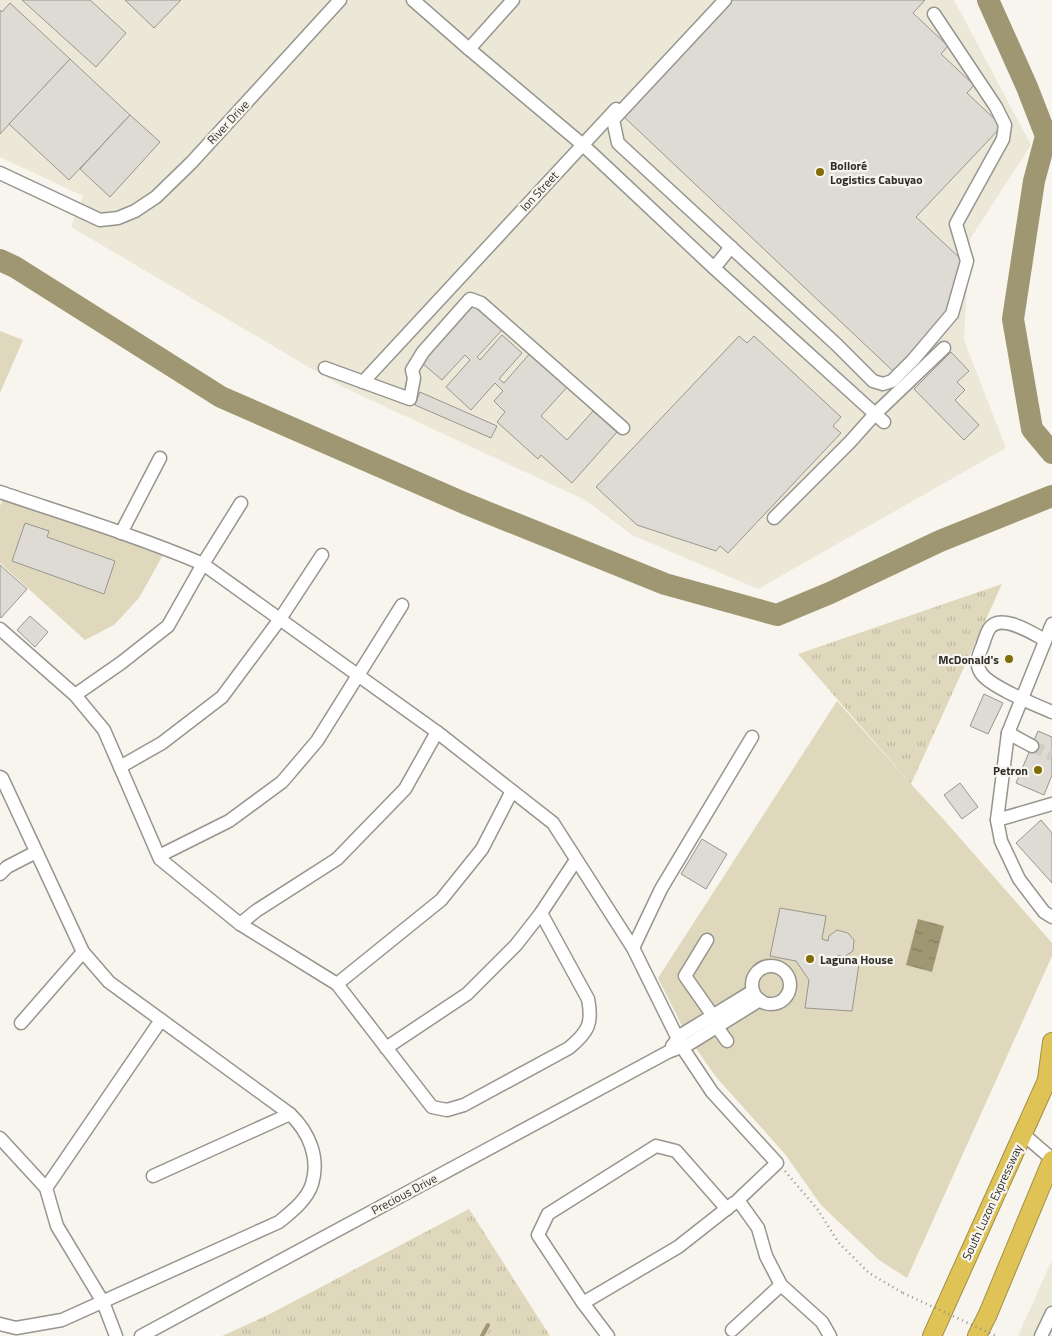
<svg xmlns="http://www.w3.org/2000/svg" width="1052" height="1336" font-family="'Titillium Web',sans-serif">
  <defs>
    <pattern id="grass-tufts" width="24" height="20" patternUnits="userSpaceOnUse" patternTransform="scale(1.25)"><rect width="24" height="20" fill="#dfd8bc"/><path d="M3 7l-1-3M5 7V3M7 7l1-3M15 17l-1-3M17 17v-4M19 17l1-3" fill="none" stroke="#c0baa2"/></pattern>
    <pattern id="water-ripples" width="26" height="14" patternUnits="userSpaceOnUse" patternTransform="scale(1.25)"><rect width="26" height="14" fill="#9f9672"/><path d="M2 4q2-2 4 0t4 0M15 11q2-2 4 0t4 0" fill="none" stroke="#827b5e"/></pattern>
  </defs>
  <rect width="100%" height="100%" fill="#f7f5ed"/>
  <g fill="#ebe8d8">
    <path d="M0,0H954L1031,145L970,239L964,340L1006,448L758,589L634,536L585,500L341,386L71,227L83,196L0,157Z"/>
    <path d="M1052,1260V1336H1018Z"/>
  </g>
  <g fill="url(#grass-tufts)">
    <path d="M1002,584L911,784L798,654Z"/>
    <path d="M469,1209L550,1336H222L268,1315Z"/>
  </g>
  <g fill="#dfd8bc">
    <path d="M0,331L23,340L0,393Z"/>
    <path d="M4,497L164,553L139,598L114,625L85,640L0,563V506Z"/>
    <path d="M837,701L911,784L945,821L1052,943V956L907,1278L879,1260L821,1205L785,1154L716,1077L695,1047L746,988L684,1030L658,978Z"/>
  </g>
  <path fill="url(#water-ripples)" d="M918,919L944,926L932,972L906,965Z"/>
  <g fill="none" stroke-linecap="round" stroke-linejoin="round">
    <path stroke="#9f9672" stroke-width="4" d="M482,1336L488,1325"/>
    <g stroke="#9f9672" stroke-width="22">
      <path d="M988,0L1027,87L1046,136L1034,181L1013,319L1032,429L1052,453"/>
      <path d="M0,260L15,267L221,397L464,503L665,584L777,615L830,593L940,541L1052,496"/>
    </g>
  </g>
  <g fill="#dddbd3" stroke="#98968f">
    <path d="M22,0H90L126,33L96,67Z"/>
    <path d="M125,0H181L154,28Z"/>
    <path d="M732,0H925L913,13L948,46L941,54L974,85L967,93L1002,126L916,217L962,260L945,318L894,372L623,116Z"/>
    <path d="M10,3L70,59L0,134V10L2,12Z"/>
    <path d="M70,59L130,115L69,180L9,124Z"/>
    <path d="M130,115L160,142L110,197L80,169Z"/>
    <path d="M474,305L502,330L477,357L480,360L502,335L522,353L499,379L504,383L532,351L569,385L541,416L567,440L593,411L617,432L572,483L541,455L538,459L497,422L505,412L494,401L503,391L495,383L471,410L446,387L470,360L465,355L442,380L422,363Z"/>
    <path d="M739,336L747,343L754,336L841,417L833,426L841,433L728,553L720,546L716,551L637,525L596,487Z"/>
    <path d="M951,352L969,371L957,382L965,390L955,400L979,425L964,440L914,389Z"/>
    <path d="M420,392L497,426L491,438L415,405Z"/>
    <path d="M25,523L49,531L47,537L115,561L104,594L12,561Z"/>
    <path d="M0,565L27,589L1,618L0,616Z"/>
    <path d="M30,616L48,632L35,647L17,630Z"/>
    <path d="M984,694L1003,703L988,734L970,726Z"/>
    <path d="M1038,731L1052,737V775L1044,795L1016,783Z"/>
    <path d="M960,783L978,807L962,819L944,795Z"/>
    <path d="M1041,820L1052,833V883L1016,843Z"/>
    <path d="M702,839L727,854L706,889L681,874Z"/>
    <path d="M780,908L826,916L822,939L828,941L829,936L837,930L848,933L854,940L853,951L844,957L838,955L836,961L859,964L852,1011L805,1008L809,980L796,961L770,956Z"/>
  </g>
  <g fill="none" stroke-linecap="round" stroke-linejoin="round">
    <path stroke="#cfcdc6" stroke-width="12" stroke-dasharray="12 6" stroke-linecap="butt" d="M1032,746L1052,755"/>
    <defs>
      <g id="minor">
        <path d="M413,0L469,49L583,145L714,268L884,422"/>
        <path d="M725,0L613,120L618,143L837,345L873,381L883,384L892,381L913,360L952,314L967,261L956,224L1003,139L1005,125L996,107L934,14"/>
        <path d="M469,49L513,0"/>
        <path d="M0,173L100,220L118,218L135,211L156,197L192,162L340,0"/>
        <path d="M714,268L731,247"/>
        <path d="M325,368L410,399L414,378L412,370L423,352L470,299L481,303L623,428"/>
        <path d="M363,382L616,109"/>
        <path d="M0,492C68,515 137,536 203,564L437,732L553,823L633,948L682,1047L712,1092L777,1163L738,1200L758,1228L766,1256L781,1285L822,1322L830,1336"/>
        <path d="M774,518L850,442L875,414L944,348"/>
        <path d="M121,533L160,458"/>
        <path d="M0,629L75,695L104,730L160,859L240,924"/>
        <path d="M1045,640C1032,633 1000,612 989,629C986,634 984,642 982,647C978,656 975,664 981,673C990,687 1036,705 1052,712"/>
        <path d="M75,695L121,663L168,626L203,564L241,503"/>
        <path d="M1008,733L1052,624"/>
        <path d="M1032,746L1008,733L997,820L1001,841L1019,879L1044,912L1052,917"/>
        <path d="M120,767L162,743L222,697L280,619L322,555"/>
        <path d="M0,777L2,778L83,952L109,982L290,1114C309,1132 320,1158 312,1184C307,1200 291,1212 279,1222L62,1320L16,1328L0,1324"/>
        <path d="M512,791L482,849L441,900L337,984L432,1107L447,1110L464,1105L569,1048C588,1032 593,1024 588,999L541,913"/>
        <path d="M997,820L1052,804"/>
        <path d="M159,856L229,821L282,782L317,741L402,605"/>
        <path d="M0,874L7,867L36,852"/>
        <path d="M707,940L685,976L713,1016"/>
        <path d="M633,948L661,889L752,737"/>
        <circle cx="771" cy="985" r="19"/>
        <path d="M337,984L240,924L256,911L337,859L405,789L437,732"/>
        <path d="M21,1023L83,952"/>
        <path d="M717,1027L727,1041"/>
        <path d="M672,1046L681,1035L753,991"/>
        <path d="M386,1048L467,994L516,945L541,913L576,860"/>
        <path d="M1023,1134L1052,1159"/>
        <path d="M0,1138L46,1188L57,1226L103,1302L116,1336"/>
        <path d="M153,1176L290,1114"/>
        <path d="M46,1188L161,1020"/>
        <path d="M583,1303L538,1235L548,1214L656,1146L676,1151L727,1209"/>
        <path d="M732,1330L781,1285"/>
        <path d="M141,1336L668,1052L689,1044L760,1000"/>
        <path d="M608,1336L583,1303L678,1247L734,1203"/>
        <path d="M1041,1336L1052,1313"/>
      </g>
      <g id="highway">
        <path d="M1047,1079L1052,1042"/>
        <path d="M932,1336L1052,1069"/>
        <path d="M977,1336L988,1314L1052,1160"/>
      </g>
    </defs>
    <use href="#minor" stroke="#97958e" stroke-width="15"/>
    <use href="#highway" stroke="#a18f47" stroke-width="20"/>
    <path stroke="#92918b" stroke-width="2.5" stroke-dasharray="1 4" stroke-linecap="butt" d="M785,1171L818,1210L838,1242L869,1273L903,1293"/>
    <use href="#minor" stroke="#fff" stroke-width="12"/>
    <use href="#highway" stroke="#dfc356" stroke-width="18"/>
    <path stroke="#92918b" stroke-width="2.5" stroke-dasharray="1 4" stroke-linecap="butt" d="M903,1293L996,1336"/>
  </g>
  <g fill="#816c06" stroke="#f7f5ed" stroke-width="2">
    <circle cx="820" cy="172" r="5"/>
    <circle cx="1009" cy="659" r="5"/>
    <circle cx="1038" cy="770" r="5"/>
    <circle cx="810" cy="959" r="5"/>
  </g>
  <g text-anchor="middle" dominant-baseline="central" stroke-width="4.5" stroke-linejoin="round" paint-order="stroke">
    <g font-size="12" fill="#2f2e2b" stroke="#f7f5ed">
      <text transform="translate(228 122) rotate(-47)">River Drive</text>
      <text transform="translate(539 191) rotate(-47)">Ion Street</text>
      <text transform="translate(404 1194) rotate(-28)">Precious Drive</text>
      <text transform="translate(992 1202) rotate(-65)">South Luzon Expressway</text>
    </g>
    <g font-size="12" font-weight="bold" fill="#2f2e2b" stroke="#f7f5ed" text-anchor="start">
      <text x="830" y="165">Bolloré<tspan x="830" dy="14">Logistics Cabuyao</tspan></text>
      <text x="999" y="659" text-anchor="end">McDonald's</text>
      <text x="1028" y="770" text-anchor="end">Petron</text>
      <text x="820" y="959">Laguna House</text>
    </g>
  </g>
</svg>
